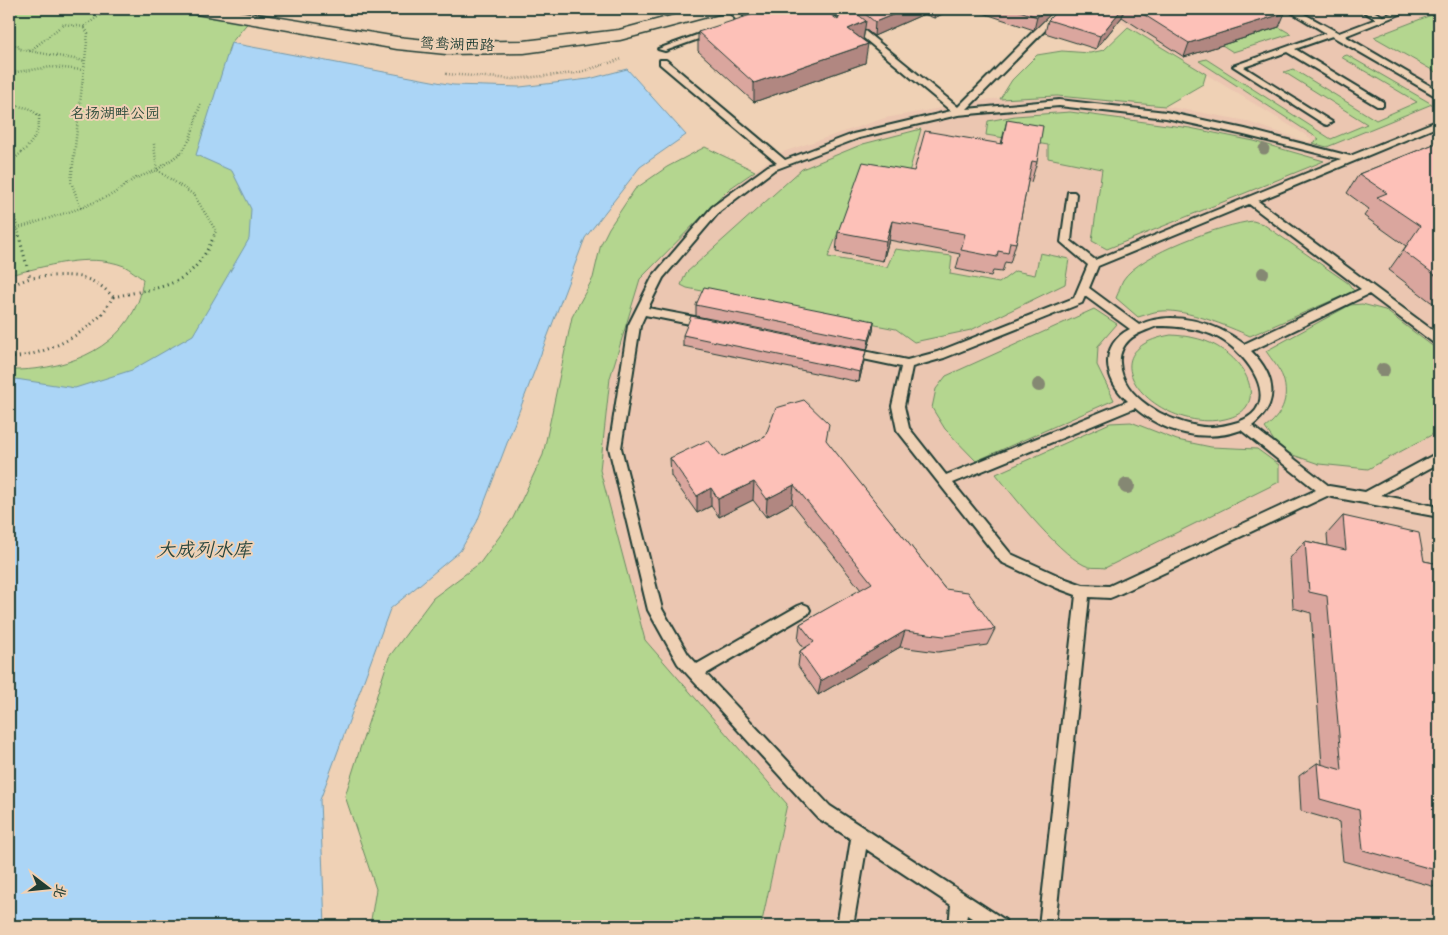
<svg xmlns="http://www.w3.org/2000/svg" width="1448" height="935" font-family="Dekko,'LXGW WenKai TC',sans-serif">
  <rect width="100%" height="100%" fill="#efd1b5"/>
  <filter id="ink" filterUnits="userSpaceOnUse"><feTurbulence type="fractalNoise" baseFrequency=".02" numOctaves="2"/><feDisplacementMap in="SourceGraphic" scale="10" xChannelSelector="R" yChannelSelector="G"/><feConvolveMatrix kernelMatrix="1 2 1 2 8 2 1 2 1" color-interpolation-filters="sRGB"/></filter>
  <g filter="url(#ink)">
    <path fill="#ebc6b1" d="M1099,9H1439V926H761L787,804L645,640L600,470L610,378L640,279L729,189L780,153L885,118L991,99L1057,96L1165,106L1242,120L1308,142L1312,139Z"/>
    <g fill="#b4d68f" stroke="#6a8a62">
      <path d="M9,9H194L250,20L231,43L228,51L276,214L212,344L105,413L9,399V370C60,371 117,353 138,302C141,295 142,286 143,279C137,275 130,269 124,266C88,252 44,267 9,275Z"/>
      <path d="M1439,12V74L1374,37Z"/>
      <path d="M1128,27L1206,74L1203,84L1165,106L1057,96L1000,99L1012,80L1037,55L1062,51L1090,53L1104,50Z"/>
      <path d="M1279,27L1291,34L1233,52L1222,45Z"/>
      <path d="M1347,55L1432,104L1327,147L1312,143L1319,139L1199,61L1206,59L1331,139L1367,124L1284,72L1293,69L1376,120L1417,102L1341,57Z"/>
      <path d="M1070,112L1190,128L1254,141L1324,161L1107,249L1092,241L1102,169L1048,158V145L986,135L988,121L1015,116Z"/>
      <path d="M921,129L905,187L860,179L828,257L887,267L895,249L952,256L950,274L999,283L1015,271L1035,275L1040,253L1069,259L1065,284L971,330L914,342L896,329L687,288L681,285L686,273L802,169L863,144Z"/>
      <path d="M705,147L755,171L729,189L640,279L610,378L600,470L645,640L787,804L761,926H370L376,889L345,796L389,657L433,598L480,563L513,518L543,455L572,317L593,278L601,244L609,228L635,189L667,167Z"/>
      <path d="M1253,221L1263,224L1348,283L1354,291L1250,336C1227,326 1186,309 1162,311C1154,311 1146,315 1138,317L1116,298C1119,292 1120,285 1123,280C1139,254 1223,224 1253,221Z"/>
      <path d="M1362,304L1385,310L1439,351V431L1368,469L1319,464L1290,454L1275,442L1265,428C1281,416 1290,399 1283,378C1280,369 1271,359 1266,351L1350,305Z"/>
      <path d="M1094,309L1117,324L1098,346L1097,365L1114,400L976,461L945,429L932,408L936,389L946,376Z"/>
      <path d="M1171,335C1190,336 1208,339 1224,351C1250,368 1267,410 1225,419C1157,434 1081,350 1171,335Z"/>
      <path d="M1131,422L1177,440L1211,447L1257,449L1279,465V482L1105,568C1100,567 1094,568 1089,567C1064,560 1013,496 996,474L1110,423Z"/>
    </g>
    <path fill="#abd5f6" stroke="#7398a8" d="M231,43L453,85L520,87L589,79L627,69L686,135L640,167L585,238L477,522L460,551L390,609L320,800L325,926H9V378L75,388L132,370L193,335L249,239L251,209L232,171L196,155Z"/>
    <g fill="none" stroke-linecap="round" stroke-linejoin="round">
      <defs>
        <g id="service">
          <path d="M727,9H735L750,25V29H744Z"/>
          <path d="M829,9H838L958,107L1056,9H1060L1063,11L1062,13L967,109L1059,100L1166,112L1245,129L1350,156L1439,120V126L1258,201L1439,335V345L1435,344L1369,294L1251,351C1275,375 1281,403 1252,426L1329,486L1365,492L1439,452V463L1381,495L1439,507V517L1327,496L1115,596L1110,598L1089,597L1055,926H1039L1076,595L1057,588L1001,562L897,430L892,406L901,367L849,356L843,352L849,348L907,360L937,352L1074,298L1088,265L1061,242L1068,192H1074L1076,194L1071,241L1095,260L1341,159L1244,135L1166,118L1059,106L958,115L859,138L774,170L720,211L663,278L648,308L705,319L711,323L705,327L645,315L640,326L621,448L662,609L688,654L697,664L798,606L803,604L808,606L810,610L808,614L706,674L830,806L1005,920L1007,926H984L967,915L965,926H949L951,905L866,849L853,926H837L851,839L818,818L678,664L648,610L609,448L628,326L653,276L712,207L768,166L777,163L660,64V60H666L785,160L853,134L951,111ZM1249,204L1361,289L1244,344C1216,323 1173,309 1139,325L1089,288L1098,266ZM1085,296L1130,329C1098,345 1104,381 1128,401L946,475L909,428L904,406L912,367L944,358L1082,303ZM1157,326C1178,326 1200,328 1219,338C1247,353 1286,405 1238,422C1225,426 1210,429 1197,426C1166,420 1122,398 1120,363C1119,354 1123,346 1129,340C1136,333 1148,330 1157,326ZM1135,408C1164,433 1205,443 1241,430L1316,490L1109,586L1083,585L1066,579L1011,554L953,483Z"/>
          <path d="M1286,9H1295L1339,33L1376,19L1359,9H1369L1383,16L1402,9H1413L1345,36L1439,91V98L1332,36L1295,49L1383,102V106H1377L1287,52L1244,67L1332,122L1327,125L1324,124L1233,66L1326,33Z"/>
          <path d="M711,30L718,32L665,51L658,49Z"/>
        </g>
        <path id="secondary" d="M187,9H226L397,37L446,42L524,41L619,30L697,9H725L722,13L620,40L524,53L446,54L397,49L196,14L190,13Z"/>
      </defs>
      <use href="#service" stroke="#1f3d34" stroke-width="4"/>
      <use href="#secondary" stroke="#1f3d34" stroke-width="3"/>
      <g stroke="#1f3d34" stroke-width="2.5" stroke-dasharray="0.5 2.5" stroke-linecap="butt">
        <path d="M9,44L19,46V49L85,61"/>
        <path d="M30,51L64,24L84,27"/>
        <path d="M9,73L52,67L84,70"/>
        <path d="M446,74L513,79L577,73L622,59"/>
        <path d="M9,105L29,108L39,116C40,139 25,150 9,163"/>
        <path d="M154,144L157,170L194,195L216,231L213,237"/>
        <path d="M9,195L20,237"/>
        <path d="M81,208L71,182L88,33L84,27L108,9"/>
        <path d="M9,231L81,208L113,194L134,179L157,170L182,152L190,139L201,102"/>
      </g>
      <g stroke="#1f3d34" stroke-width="3" stroke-dasharray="1 4" stroke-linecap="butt">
        <path d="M9,286L30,278L19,236"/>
        <path d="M113,297C163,286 191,289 214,236"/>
        <path d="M9,358C39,356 75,340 97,319C104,313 108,305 113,297C89,270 63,275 30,278"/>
      </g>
      <use href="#service" fill="#efd1b5" fill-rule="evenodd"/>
      <use href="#secondary" fill="#efd1b5" fill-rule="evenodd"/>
    </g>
    <g fill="#858873">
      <circle cx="1264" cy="149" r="5.5"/>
      <circle cx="1263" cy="273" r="6"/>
      <circle cx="1383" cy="370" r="7"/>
      <circle cx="1039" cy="385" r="7"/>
      <circle cx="1127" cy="486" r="8"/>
    </g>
    <g fill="#daa69e" stroke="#1f3d34">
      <path d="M843,9H953L934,18L924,14L874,36L865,29L863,40L865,63L754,102L698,51V32L838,20Z"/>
      <path d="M971,9H1056L1034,30Z"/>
      <path d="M1059,9H1277L1279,27L1184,57L1122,17L1096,49L1045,33L1048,20Z"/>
      <path d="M1007,120L1037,162L1031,182L1028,181L1016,243L1010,263L1005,262L1002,272L993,271L991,276L956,269L960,254L889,240L883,261L836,252L838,232L914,171L1001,144Z"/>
      <path d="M1439,142V303L1431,302L1389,270L1406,246L1364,216L1369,209L1347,193L1359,174Z"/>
      <path d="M696,305L874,321L873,331L867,350L696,316Z"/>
      <path d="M683,335L864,361L859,382L683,346Z"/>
      <path d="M765,437L827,442L945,589L995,629L987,645L938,652L900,647L818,695L798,666L800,651L804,648L798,640L800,624L861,590L792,503L766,517L753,500L719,517L711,506L697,513L671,476L670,458L722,457Z"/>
      <path d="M1343,516L1424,561L1439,564V888L1343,861L1339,822L1301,811L1299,776L1317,763L1322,765L1311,613L1293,608L1290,558L1305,541L1328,546L1327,534Z"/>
    </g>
    <g fill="#b18781" stroke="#1f3d34">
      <path d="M907,9H925L924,14L874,36L875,22Z"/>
      <path d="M935,9H953L934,18Z"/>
      <path d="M1046,9H1056L1034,30L1037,17Z"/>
      <path d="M1122,9H1124L1122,17L1096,49L1100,36Z"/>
      <path d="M1285,13L1279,27L1184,57L1189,43Z"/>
      <path d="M866,21L863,40L848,29Z"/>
      <path d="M868,44L865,63L754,102V83Z"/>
      <path d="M892,221L889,240L883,261L886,241Z"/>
      <path d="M874,321L873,331L867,350L869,340Z"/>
      <path d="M866,351L864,361L859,382L860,372Z"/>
      <path d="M754,482L753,500L719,517L718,499Z"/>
      <path d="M794,485L792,503L766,517L767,499Z"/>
      <path d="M711,488V506L697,513V496Z"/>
      <path d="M905,631L900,647L818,695L821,681Z"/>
    </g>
    <g fill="#fdc1b8" stroke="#1f3d34">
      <path d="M769,9H823L838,20L843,9H851L866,21L848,29L868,44L754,83L698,32Z"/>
      <path d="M859,9H907L875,22Z"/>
      <path d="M1014,9H1046L1037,17Z"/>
      <path d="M1059,9H1122L1100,36L1048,20Z"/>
      <path d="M1135,9H1277L1285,13L1189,43Z"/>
      <path d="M1007,120L1043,126L1037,162L1032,161L1016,243L1010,242L1008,253L998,251L997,257L961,250L965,234L892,221L886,241L838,232L863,162L914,171L925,131L1002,144Z"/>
      <path d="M1439,142V278L1403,251L1420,226L1377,197L1387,193L1359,174Z"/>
      <path d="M704,287L874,321L869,340L696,305Z"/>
      <path d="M691,316L866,351L860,372L683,335Z"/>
      <path d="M804,400L829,424L826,440L945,589L968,592L995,629L944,636L905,631L821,681L800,651L814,642L800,624L872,583L794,485L767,499L754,482L718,499L711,488L697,496L670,458L708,440L722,457L765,437L776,408Z"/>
      <path d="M1343,516L1419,533L1424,561L1439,564V871L1363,850L1359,810L1320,799L1317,763L1342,770L1327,596L1309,592L1305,541L1346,550Z"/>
    </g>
  </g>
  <g text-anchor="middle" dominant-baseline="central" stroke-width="4" stroke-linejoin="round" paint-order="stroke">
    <g font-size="15" fill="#1f3d34" stroke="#efd1b5">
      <text transform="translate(457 46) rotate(2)">鸳鸯湖西路</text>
    </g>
    <g font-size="15" fill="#2e4c3d" stroke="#efd1b5">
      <text x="115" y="115">名扬湖畔公园</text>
    </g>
    <g font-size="19" font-style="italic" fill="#26453e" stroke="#efd1b5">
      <text x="204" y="552">大成列水库</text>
    </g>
  </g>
  <rect width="1448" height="935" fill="none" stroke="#efd1b5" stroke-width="30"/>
  <rect x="15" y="15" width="1418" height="905" fill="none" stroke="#1f3d34" stroke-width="2" filter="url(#ink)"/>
  <g transform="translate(48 888) rotate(106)" stroke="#efd1b5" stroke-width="4" paint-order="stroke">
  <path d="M0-4L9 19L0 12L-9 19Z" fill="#1f3d34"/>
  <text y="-8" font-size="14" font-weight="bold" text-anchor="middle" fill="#1f3d34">北</text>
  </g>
</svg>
